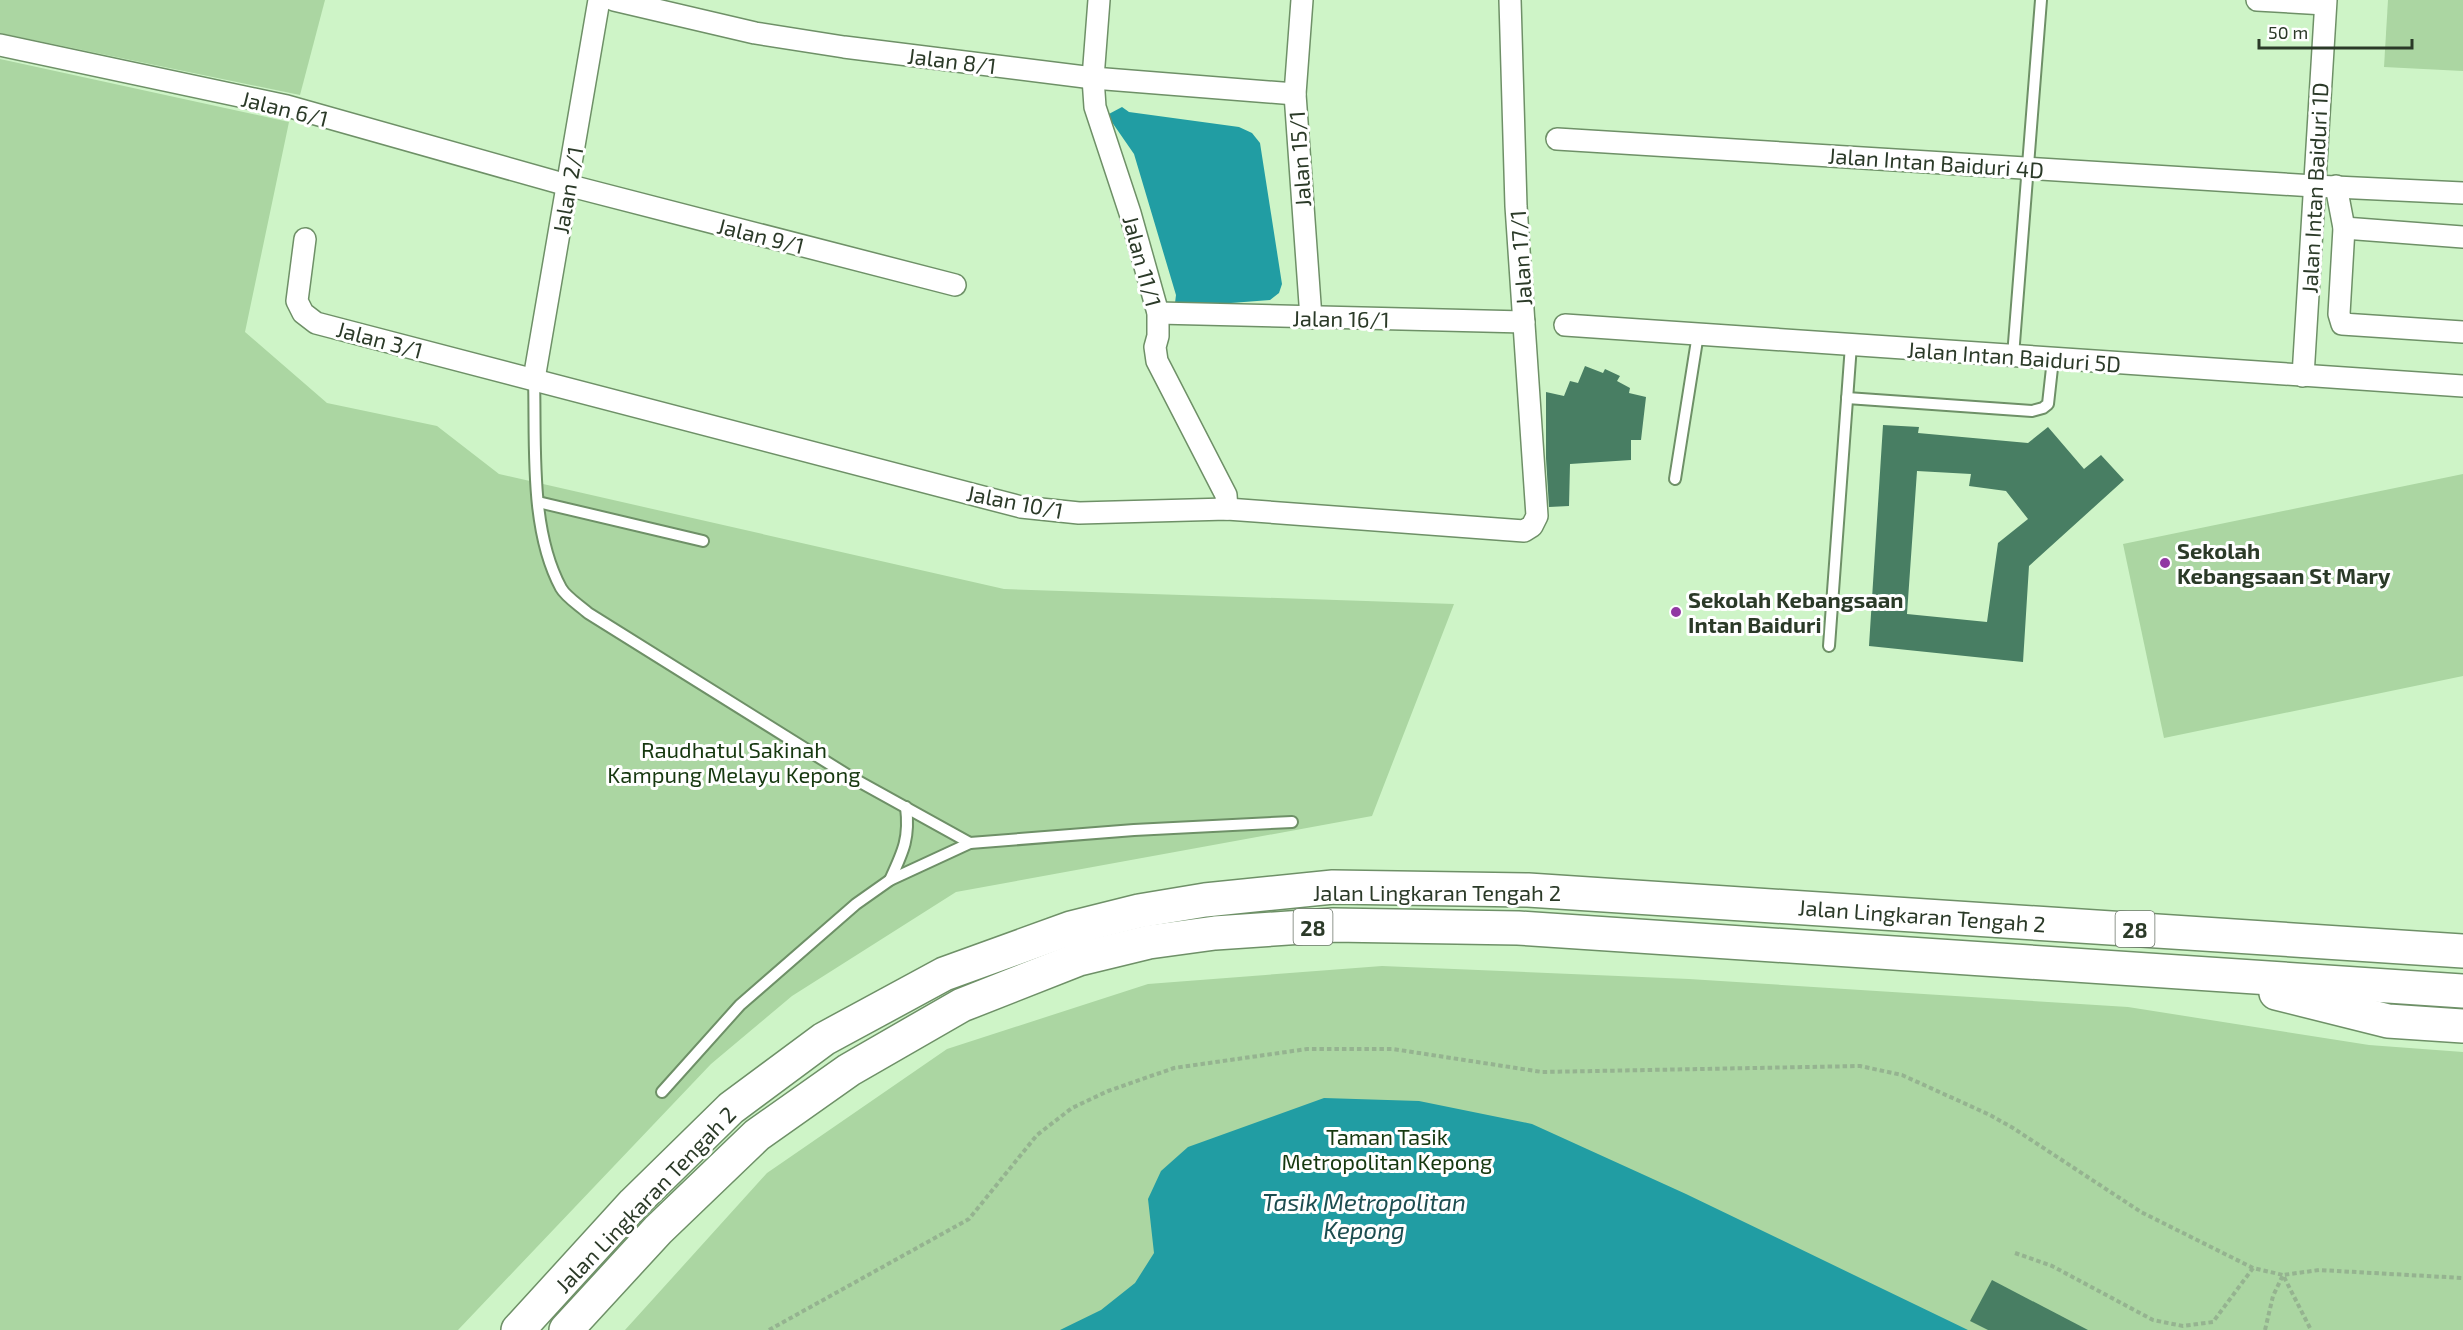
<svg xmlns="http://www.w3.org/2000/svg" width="2463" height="1330" font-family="'Exo 2',sans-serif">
  <rect width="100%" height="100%" fill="#cef4c7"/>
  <g fill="#abd6a2">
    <path d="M0,0H325L300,95L0,33Z"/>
    <path d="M2388,0H2463V71L2384,67Z"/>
    <path d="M0,59L289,122L245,332L327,403L437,426L499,474L1004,589L1454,604L1372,816L956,892L792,996L711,1064L458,1330H0Z"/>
    <path d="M2463,474V676L2164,738L2123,544Z"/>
    <path d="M1382,966L1689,979L2128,1007L2369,1045L2463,1052V1330H625L767,1173L947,1049L1148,984Z"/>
  </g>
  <g fill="#219da3">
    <path d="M1122,107L1129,112L1239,127L1252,133L1260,143L1282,284L1279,293L1270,300L1192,306L1175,303L1176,295L1134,154L1107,115Z"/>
    <path d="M1324,1098L1419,1101L1532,1124L1686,1194L1968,1330H1060L1101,1310L1135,1283L1154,1253L1148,1199L1161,1171L1188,1147Z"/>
  </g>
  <g fill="#487e63" fill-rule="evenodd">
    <path d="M1585,366L1603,373L1605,369L1620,376L1617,381L1630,388L1629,393L1646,397L1641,440H1631V460L1570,464L1569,506L1549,507L1546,458V392L1564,396L1570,381L1578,383Z"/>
    <path d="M1883,425L1919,427L1918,433L2028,443L2048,427L2084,469L2101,455L2124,480L2029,566L2023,662L1869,646ZM1917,471L1971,474L1969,486L2006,491L2028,519L1998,543L1987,622L1907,614Z"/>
    <path d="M1992,1280L2088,1330H1988L1970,1321Z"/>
  </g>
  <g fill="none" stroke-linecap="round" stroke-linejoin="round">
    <defs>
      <g id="lane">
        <path d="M2013,356L2041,0"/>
        <path d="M534,379C536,444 529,529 561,588C566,597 579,605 588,613L849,776L970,843L1134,830L1292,822"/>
        <path d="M1847,398L2032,411L2043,408L2048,404L2053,359"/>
        <path d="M1675,479L1698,334"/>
        <path d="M538,502L703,541"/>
        <path d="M1829,646L1851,345"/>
        <path d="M890,880C903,852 910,838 906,807"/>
        <path d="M662,1092L740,1005L856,904L890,880L970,843"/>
      </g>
      <g id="street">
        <path d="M614,0L755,33L844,47L1093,78L1295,94"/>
        <path d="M1099,0L1093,78L1095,107L1130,213L1158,313V336L1155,347L1157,361L1226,495L1227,509"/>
        <path d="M1302,0L1295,94L1311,318"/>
        <path d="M2257,0L2325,4"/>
        <path d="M0,45L287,106L567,185L955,285"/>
        <path d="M1557,139L2314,186L2463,193"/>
        <path d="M2336,186L2344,228L2339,314L2342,324L2463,332"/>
        <path d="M2344,228L2463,237"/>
        <path d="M305,239L297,301L303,313L316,323L1021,507L1079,513L1227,509L1524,531L1532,526L1537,516L1516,206L1510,0"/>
        <path d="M1158,313L1524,322"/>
        <path d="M1565,325L2463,386"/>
        <path d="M2303,376L2326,0"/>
        <path d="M534,379L599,0"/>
      </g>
      <g id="highway">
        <path d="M2276,993L2388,1021L2463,1026"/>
        <path d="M518,1330L634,1203L731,1108L824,1039L944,974L1071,928L1139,911L1205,900L1333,887L1528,890L2463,951"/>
        <path d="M566,1330L658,1230L757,1135L849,1070L962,1005L1079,959L1149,942L1215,933L1333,925L1518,928L2463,991"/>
      </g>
    </defs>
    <use href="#lane" stroke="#6e9067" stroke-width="14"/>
    <use href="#street" stroke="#6e9067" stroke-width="24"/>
    <use href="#highway" stroke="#6e9067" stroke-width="36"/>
    <g stroke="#95b390" stroke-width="4" stroke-dasharray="4.5 3" stroke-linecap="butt">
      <path d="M2015,1253L2052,1266L2153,1320L2183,1326L2213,1322L2253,1268"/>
      <path d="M769,1330L969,1219L1037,1135L1072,1108L1108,1091L1174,1068L1307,1049H1393L1542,1072L1860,1066L1902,1075L1990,1115L2013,1128L2141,1212L2253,1268L2283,1275L2311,1330"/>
      <path d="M2265,1330L2273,1296L2283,1275L2319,1270L2463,1278"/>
    </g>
    <use href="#lane" stroke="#fff" stroke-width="10"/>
    <use href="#street" stroke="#fff" stroke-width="21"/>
    <use href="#highway" stroke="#fff" stroke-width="33"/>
  </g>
  <g fill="#9138a3" stroke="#fff" stroke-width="2">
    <circle cx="2165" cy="563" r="6"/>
    <circle cx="1676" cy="612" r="6"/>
  </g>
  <g text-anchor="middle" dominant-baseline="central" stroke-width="6" stroke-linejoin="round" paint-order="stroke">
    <g fill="#fff" stroke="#6b7568" stroke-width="1.5">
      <rect x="1293.5" y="909" width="39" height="36" rx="4.5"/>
      <rect x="2115.5" y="911" width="39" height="36" rx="4.5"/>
    </g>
    <g font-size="21" font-weight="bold" fill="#2b3a28">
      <text x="1313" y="927">28</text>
      <text x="2135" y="929">28</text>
    </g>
    <g font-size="22" fill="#2b3a28" stroke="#fff">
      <text transform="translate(952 60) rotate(7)">Jalan 8/1</text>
      <text transform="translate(285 108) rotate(14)">Jalan 6/1</text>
      <text transform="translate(1299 159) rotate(-94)">Jalan 15/1</text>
      <text transform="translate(1936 162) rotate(4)">Jalan Intan Baiduri 4D</text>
      <text transform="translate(2314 188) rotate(-87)">Jalan Intan Baiduri 1D</text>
      <text transform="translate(567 190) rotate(-80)">Jalan 2/1</text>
      <text transform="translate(761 235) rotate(14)">Jalan 9/1</text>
      <text transform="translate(1520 258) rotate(-94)">Jalan 17/1</text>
      <text transform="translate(1143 261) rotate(75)">Jalan 11/1</text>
      <text transform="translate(1341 318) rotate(1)">Jalan 16/1</text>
      <text transform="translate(380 339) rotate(15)">Jalan 3/1</text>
      <text transform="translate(2014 356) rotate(4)">Jalan Intan Baiduri 5D</text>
      <text transform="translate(1015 501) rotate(11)">Jalan 10/1</text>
      <text x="1437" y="892">Jalan Lingkaran Tengah 2</text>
      <text transform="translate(1922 915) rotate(4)">Jalan Lingkaran Tengah 2</text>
      <text transform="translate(645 1199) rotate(-46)">Jalan Lingkaran Tengah 2</text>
    </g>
    <g font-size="22" font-weight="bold" fill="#2b3a28" stroke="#fff" text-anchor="start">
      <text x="2177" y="550">Sekolah<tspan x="2177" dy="25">Kebangsaan St Mary</tspan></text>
      <text x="1688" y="599">Sekolah Kebangsaan<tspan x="1688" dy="25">Intan Baiduri</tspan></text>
    </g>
    <g font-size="22" fill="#16380f" stroke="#fff">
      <text x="734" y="749">Raudhatul Sakinah<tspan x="734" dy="25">Kampung Melayu Kepong</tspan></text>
      <text x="1387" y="1136">Taman Tasik<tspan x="1387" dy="25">Metropolitan Kepong</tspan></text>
    </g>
    <g font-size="24" font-style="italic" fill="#1c4d50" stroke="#fff">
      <text x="1364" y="1201">Tasik Metropolitan<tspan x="1364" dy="28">Kepong</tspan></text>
    </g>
  </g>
  <path d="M2259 39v9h153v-9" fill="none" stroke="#2b3a28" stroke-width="3"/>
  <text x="2268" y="39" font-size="18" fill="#2b3a28" stroke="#ffffff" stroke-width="4.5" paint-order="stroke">50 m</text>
</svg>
